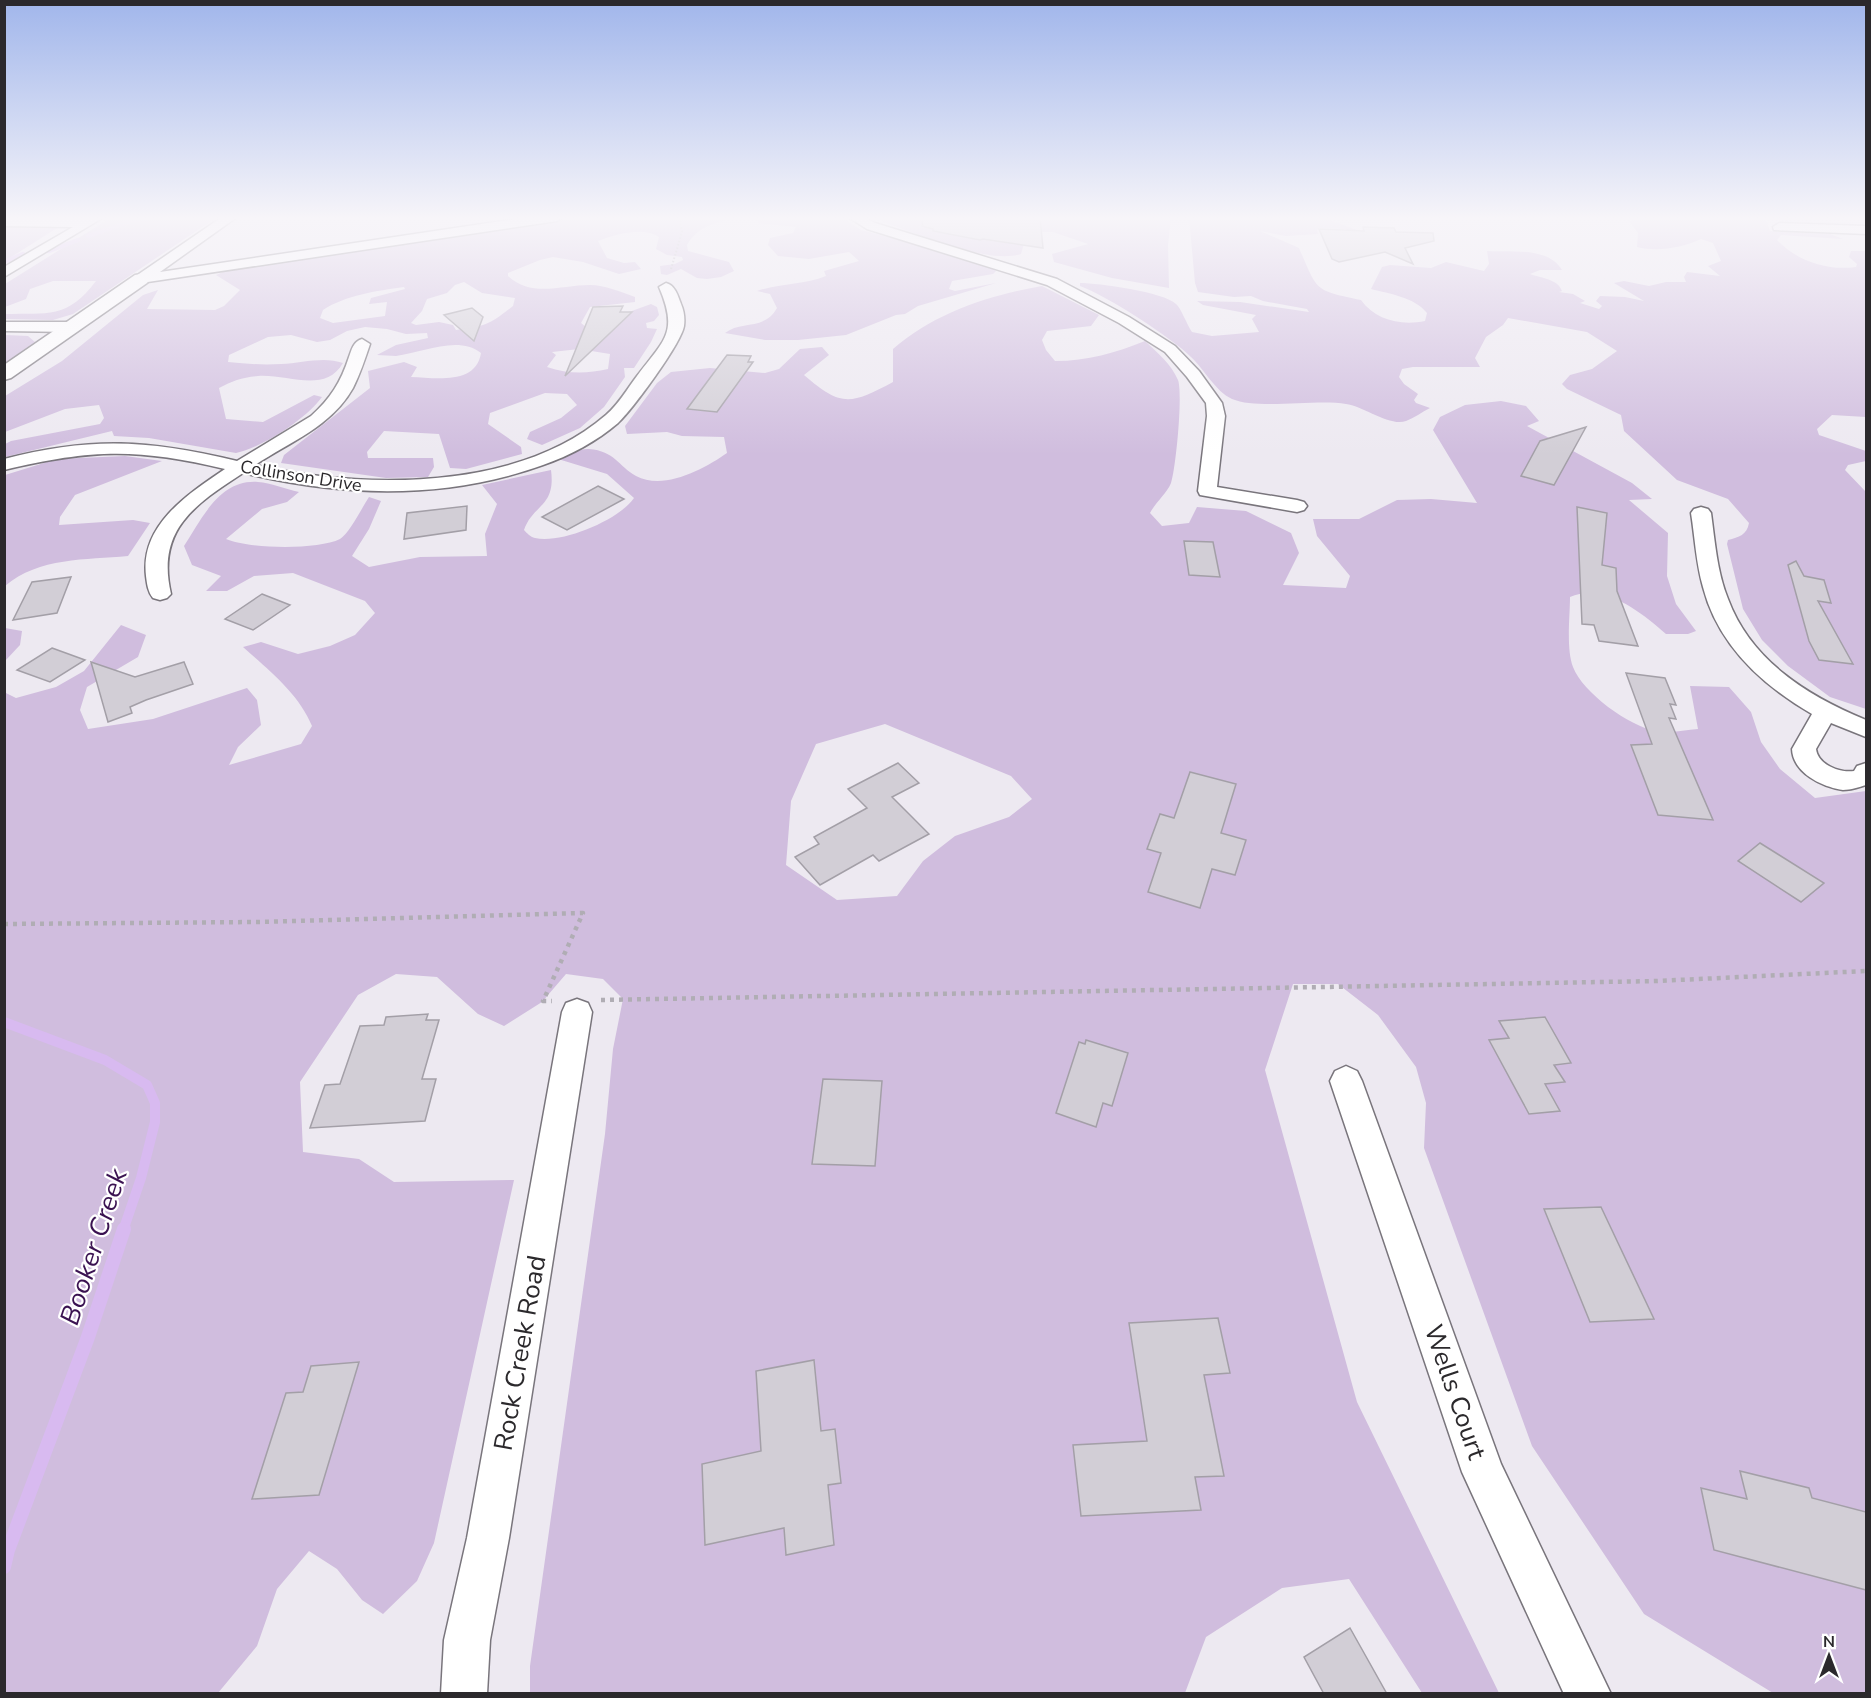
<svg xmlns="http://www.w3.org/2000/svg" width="1871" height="1698" font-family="'Nunito Sans',sans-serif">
  <rect width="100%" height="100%" fill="#ede9f1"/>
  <g fill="#d0bdde" fill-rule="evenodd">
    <path d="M112,217H217L73,314L53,320L5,319V314C47,313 68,319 96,281H53L30,289L26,299L5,307V284Z"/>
    <path d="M583,217H743C722,221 698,224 687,245L688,251L729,262L734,271L721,277L707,279L697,278L681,269L667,275L661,274L660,266L675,264L683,260L682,257L667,255L656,249L659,237C643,226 614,235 598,241L607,258L624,263L635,262L641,269L619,274L583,262L553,257L540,260L508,273V276C532,298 561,285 590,285C605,285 621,292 635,297V302L590,307L581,323L586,327L619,325L629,312L651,304L657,307L659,315L654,321L646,323L647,328L657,329L651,342L634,368H624L625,377L604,407L580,428L542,445L527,439L530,432L561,418L577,405L567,394L545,393L490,413L488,424L521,447L522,454L466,469L450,468L439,434L384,431L367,452L368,458H433L434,467L428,477L386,478L281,463L284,455L370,388L368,371L404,362L417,367L411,377C436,378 476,385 481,353C458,335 422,353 396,356C390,356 383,355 377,355L396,345L428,338L427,333L406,334L387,329L365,327L347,331L330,340L317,342L291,335L268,337L229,355L228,362C246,364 263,365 281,364C302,363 324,356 343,363C325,394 288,374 258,376C243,377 232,381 219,388L226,419L263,422L314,395L322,397C306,419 263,447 236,453L149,438L114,436L112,431L5,457V444L11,441L100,424L104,418L99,405L65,409L5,432V396L62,361L143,295L158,290L147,309L215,310L224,306L240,290L216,275L230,269ZM464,282L482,293L515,298L513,306C489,325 486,326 456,330L453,325L439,322L416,325L411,323L422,311L427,299L447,293L455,285ZM404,287L405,289L371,298L369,304L387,302L385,316L333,323L320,318L323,310C346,295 376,291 404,287ZM579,349L610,354L608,369C586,374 568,374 547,367L556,355L552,352Z"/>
    <path d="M758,217H841L861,230L976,260L996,271L993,274L952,281L949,289L955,291L996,283L918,306L905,314L896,315L846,335L798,340H765L725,333C741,320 764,331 777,308L770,294L757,291C780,283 804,285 826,276L824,271L859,261L849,252L809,259L778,256L768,245L770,238L793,233L796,227L758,223Z"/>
    <path d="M882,217L904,219L911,217H1171L1168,245L1169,288L1112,278L1054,262L1052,254L1088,244L1053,232H1040L1026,237L1021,254C988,265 915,233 881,221Z"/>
    <path d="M1189,217H1322L1362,232L1349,233L1346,229L1319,228L1317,230L1318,234L1286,236L1260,231L1299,248C1318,291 1313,290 1361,300C1375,320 1401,326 1425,321L1427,313C1414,297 1390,294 1371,289L1382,267L1390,265L1431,268L1446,262L1484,271L1489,264L1487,251C1511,252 1549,247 1562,270H1540L1530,274C1541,278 1558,279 1562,291L1559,292L1573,294L1585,301L1580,303L1599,309L1602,306L1596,301L1600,296L1625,297L1644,301L1614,283L1624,281L1649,286L1666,282H1686L1684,277L1687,272L1720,276L1708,266L1721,261L1713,243L1701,239C1682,248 1657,252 1637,247L1638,233L1629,221L1646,218L1756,217L1767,222L1770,231L1830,234L1843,239L1781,235L1777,240C1797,261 1827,271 1856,267L1857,264L1849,257L1851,251H1866V417L1832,415L1817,429L1819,435L1866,451V461L1848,465L1845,470L1866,492V709L1830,697L1788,666L1762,640L1743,609L1727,544L1728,540C1739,537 1747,535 1749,523L1728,499L1677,480L1624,431L1621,415L1567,389L1562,384L1570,375L1592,369L1617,351L1587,332L1508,318L1503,325L1486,337L1475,358L1480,367H1413L1402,369L1399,377L1404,384L1418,394L1414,400L1416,403L1430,408C1422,412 1414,418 1406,421C1390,427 1363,406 1346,404C1316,399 1258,410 1232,399C1215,391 1205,370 1191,357C1171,337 1107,296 1080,286V283C1098,283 1164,292 1176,304C1181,308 1187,325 1192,332L1212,336L1259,332L1252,319L1256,315L1203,305L1197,301L1240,302L1309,312L1307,309L1263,301L1251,296L1234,297L1198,292L1195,283Z"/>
    <path d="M5,225L57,226V228L5,261Z"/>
    <path d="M1042,286L1099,315L1091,326L1047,331L1042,340L1046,350L1055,361C1088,361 1115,353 1145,341C1158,353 1171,364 1178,380C1183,393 1176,468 1171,483C1167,493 1155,503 1150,513L1162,526L1189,523L1197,507L1246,511L1291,533L1299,553L1283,585L1346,588L1350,576L1317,536L1313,519H1359L1397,500L1431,499L1477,503L1433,430L1440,417L1465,405L1501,401L1526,406L1539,421L1527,426L1632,483L1652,499L1629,500L1668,533L1667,576L1676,604L1696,631L1688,634H1666C1642,613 1604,582 1570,597C1570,617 1566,648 1573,667C1583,693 1629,726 1656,731C1668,734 1685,730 1698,729L1690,686L1729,687L1751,712L1761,742L1780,769L1815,798L1866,791V1693H1773L1644,1614L1532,1446L1424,1148L1426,1103L1416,1067L1378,1015L1338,984H1293L1265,1070L1357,1402L1499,1693H1422L1349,1579L1282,1588L1206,1637L1185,1693H530V1666L605,1134L613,1049L623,999L603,979L566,974L542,1002L504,1026L478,1014L437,977L396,974L358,995L300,1082L303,1152L359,1159L394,1182L514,1180L434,1543L417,1581L383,1614L362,1600L337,1569L309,1551L277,1589L257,1646L218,1693H5L4,692L16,698L56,687L84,671L121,625L146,635L138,657L87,687L80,710L88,729L153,719L247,688L257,700L261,725L238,747L229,765L301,744L312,726C299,694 269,670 243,647L261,642L298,654L330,646L355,635L375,613L365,601L293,573L254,576L227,591H206L221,576L192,565L184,546C202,519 219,479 258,482C271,483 285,489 299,492L287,502L262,509L226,539C249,549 318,550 340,539C349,534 363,506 369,497L381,501L369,529L352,556L369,567L420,557L487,556L485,534L497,504L482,485L551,470C556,507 533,504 524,530C527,533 530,537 535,538C562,544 619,520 634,498L607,474L558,459C566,456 580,448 589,449C615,451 618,466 636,476C664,491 704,469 727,453L724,437L682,436L667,432L627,434L625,426L657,383L671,372L710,368L765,373L779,369L800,349L822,347L829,355L804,375C841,407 850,405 893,382V349C934,313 990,295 1042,286ZM885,724L1011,776L1032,799L1009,817L955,836L923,861L897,896L837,900L786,865L791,801L816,744Z"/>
    <path d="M5,335L28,336L35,342L5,363Z"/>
    <path d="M125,456L162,461L75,495L60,517L59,525L133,520L150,523L128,556C86,560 39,557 5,586V475L57,459Z"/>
    <path d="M5,628L22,631L20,645L5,661Z"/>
  </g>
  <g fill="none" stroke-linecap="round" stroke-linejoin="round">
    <g stroke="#d8baf0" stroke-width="4.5">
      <path d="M88,236L131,221L151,217"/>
      <path d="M49,251L78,240"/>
      <path d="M4,262L23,254"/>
    </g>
    <path stroke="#d8baf0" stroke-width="10" d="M4,1022L105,1060L147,1085L155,1103V1122L141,1178L123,1231"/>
    <path stroke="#d8baf0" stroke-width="14" d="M4,1567L8,1550L88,1337L124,1229"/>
  </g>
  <g fill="#d2ced6" stroke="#a39fa7" stroke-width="1.5">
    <path d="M923,217H1040L1043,248L983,239L980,240L933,231V229L922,226Z"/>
    <path d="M1363,227L1394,228L1396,232L1433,233L1434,241L1405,248L1413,264L1385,252L1339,262L1332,259L1319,229L1364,231Z"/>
    <path d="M623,306L620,312H632L565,376L593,307Z"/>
    <path d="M472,308L483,317L474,341L444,315Z"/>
    <path d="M727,355L751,356L748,362H753L717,412L687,409Z"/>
    <path d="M1586,427L1554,485L1521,476L1540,441Z"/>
    <path d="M598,486L624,499L567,530L542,517Z"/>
    <path d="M467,506L466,530L404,539L407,513Z"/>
    <path d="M1577,507L1607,513L1602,565L1616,568L1617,591L1638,646L1599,641L1594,625L1582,624Z"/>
    <path d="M1184,541L1213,542L1220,577L1189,575Z"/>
    <path d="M1796,561L1804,576L1824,580L1831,603L1818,601L1853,664L1819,660L1809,641L1788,565Z"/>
    <path d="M71,577L57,613L13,620L32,582Z"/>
    <path d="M262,594L290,605L253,630L225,619Z"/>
    <path d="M52,648L85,660L50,682L17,670Z"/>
    <path d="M91,662L135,677L184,662L193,684L146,700L130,707L132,713L108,722Z"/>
    <path d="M1626,673L1665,678L1676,705L1670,704L1676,719L1669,718L1713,820L1658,815L1631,745L1652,744Z"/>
    <path d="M898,763L919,783L892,797L929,834L879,861L873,855L820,885L795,857L819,844L814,837L867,808L848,789Z"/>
    <path d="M1190,772L1236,784L1221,833L1246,840L1235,875L1212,869L1200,908L1148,892L1161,853L1147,849L1160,814L1174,818Z"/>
    <path d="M1760,843L1824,883L1801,902L1738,861Z"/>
    <path d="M428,1014L426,1020H439L422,1079H436L425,1121L310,1128L325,1085L340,1084L360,1026L384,1025L386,1017Z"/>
    <path d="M1545,1017L1571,1063L1554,1065L1565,1082L1545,1084L1560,1111L1529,1114L1489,1040L1509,1038L1499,1021Z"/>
    <path d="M1086,1040L1128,1053L1112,1106L1103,1103L1096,1127L1056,1113L1079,1042L1085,1044Z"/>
    <path d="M823,1079L882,1081L875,1166L812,1164Z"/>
    <path d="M1601,1207L1654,1319L1590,1322L1544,1209Z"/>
    <path d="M1218,1318L1230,1373L1204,1375L1224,1476L1195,1477L1201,1510L1081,1516L1073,1445L1147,1441L1129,1323Z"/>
    <path d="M814,1360L821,1431L835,1429L841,1483L828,1485L834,1545L786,1555L784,1528L705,1545L702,1464L761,1451L756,1371Z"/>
    <path d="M359,1362L319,1495L252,1499L286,1393L303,1392L311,1366Z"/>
    <path d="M1740,1471L1809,1488L1812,1498L1866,1512V1590L1714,1550L1701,1488L1747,1499Z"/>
    <path d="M1350,1628L1387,1694H1324L1304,1657Z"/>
  </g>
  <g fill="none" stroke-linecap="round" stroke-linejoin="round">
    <defs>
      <g id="street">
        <path d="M89,217H104L4,277V267L73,227L4,226V218L85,219Z"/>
        <path d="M222,217H237L160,272L529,217H563L557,221L141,283L136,282L134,279L136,276Z"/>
        <path d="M848,217H864L875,223L1057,279L1129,317L1175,346L1199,371L1222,403L1225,416L1217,487L1297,500L1304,502L1307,506L1304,510L1297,512L1200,495L1198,491L1207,416L1206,403L1187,377L1165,352L1119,323L1047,285L867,229Z"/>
        <path d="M1779,223L1866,226V234L1774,230L1773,227Z"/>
        <path d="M666,283C675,285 678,296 681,304C684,311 685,318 684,326C681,344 632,410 618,423C597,441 569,456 543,465C446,500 342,497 243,473C194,505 156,530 171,594L167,598L160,600L153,598C148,592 147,584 146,576C140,525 188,494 225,469C138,448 91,449 4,470V459C92,436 150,440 237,461L311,416C330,399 341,382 349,357C352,349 353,342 362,339L370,344C365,359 360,374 353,388C332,426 290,442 255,465C363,489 517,492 606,415C619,404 627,389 637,376C664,340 679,333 659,287Z"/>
        <path d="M4,322H72L80,327L72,332L4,331Z"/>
        <path d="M1701,507L1708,509L1711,513C1715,542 1717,572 1728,599C1751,661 1808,696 1866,720V737L1831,723L1816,749C1818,765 1840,773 1854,771L1857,766L1866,763V785C1859,787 1851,790 1843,790C1822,787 1793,773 1792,749L1812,714C1762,685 1718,645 1703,587C1696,563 1695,538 1691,513L1694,509Z"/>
        <path d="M577,999L588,1003L592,1012L509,1538L490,1640L487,1694H441L444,1640L467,1538L562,1012L566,1003Z"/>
        <path d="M1346,1066L1357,1071L1362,1081L1501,1464L1611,1694H1564L1462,1472L1330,1081L1335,1071Z"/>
      </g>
      <path id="secondary" d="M141,274L147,275L150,279L147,283L11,378L4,380V365L135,275Z"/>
    </defs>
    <use href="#street" stroke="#79757c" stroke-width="3"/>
    <use href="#secondary" stroke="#79757c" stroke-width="3"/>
    <path stroke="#b0adb4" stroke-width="2" stroke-dasharray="1.5 2" stroke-linecap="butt" d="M671,269L682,232L679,217"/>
    <g stroke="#b0adb4" stroke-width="4.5" stroke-dasharray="4 5" stroke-linecap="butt">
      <path d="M4,924L256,922L583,913L543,1001H552"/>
      <path d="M601,1000L1657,981L1866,971"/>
    </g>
    <use href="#street" fill="#fff" fill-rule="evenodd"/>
    <use href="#secondary" fill="#fff" fill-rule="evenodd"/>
  </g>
  <linearGradient id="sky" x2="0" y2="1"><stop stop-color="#a1b6eb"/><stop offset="0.48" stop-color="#f7f5f9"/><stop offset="1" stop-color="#f7f5f9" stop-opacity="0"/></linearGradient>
  <rect width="1871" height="455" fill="url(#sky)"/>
  <g text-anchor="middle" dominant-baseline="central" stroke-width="4.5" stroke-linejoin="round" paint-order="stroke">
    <g font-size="18" fill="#2b292c" stroke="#fff">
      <text transform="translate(301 476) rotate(9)">Collinson Drive</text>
    </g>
    <g font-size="26" fill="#2b292c" stroke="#fff">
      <text transform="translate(520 1353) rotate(-80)">Rock Creek Road</text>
      <text transform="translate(1455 1392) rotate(71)">Wells Court</text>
    </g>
    <g font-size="27" font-style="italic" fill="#3a1251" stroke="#fff">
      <text transform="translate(94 1247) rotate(-72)">Booker Creek</text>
    </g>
  </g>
  <rect width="1871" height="1698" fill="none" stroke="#2b292c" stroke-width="12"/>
  <g transform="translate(1829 1656)" stroke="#ffffff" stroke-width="4.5" paint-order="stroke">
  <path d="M0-4.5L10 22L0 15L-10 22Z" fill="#2b292c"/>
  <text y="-9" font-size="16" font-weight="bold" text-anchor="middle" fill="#2b292c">N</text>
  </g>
</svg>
